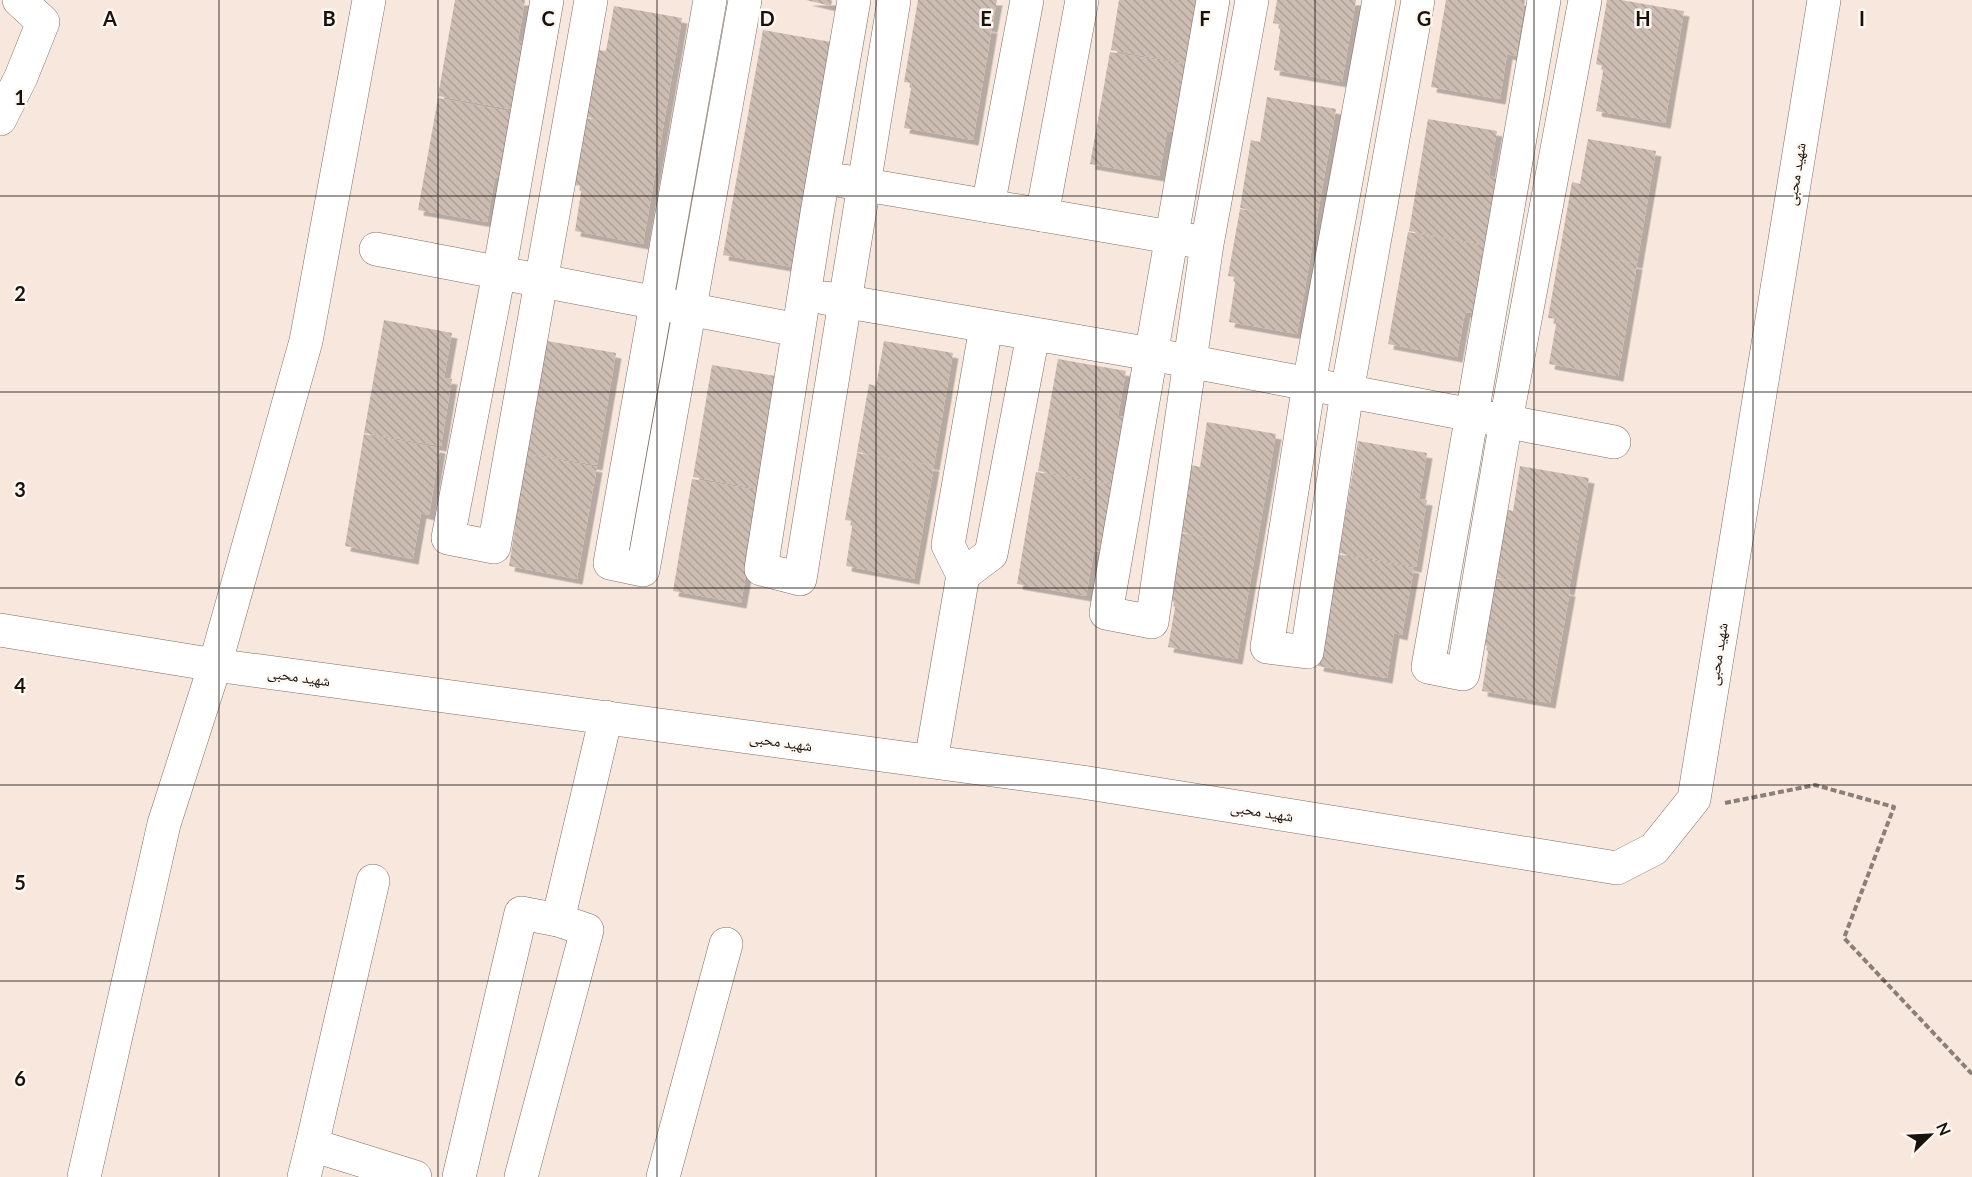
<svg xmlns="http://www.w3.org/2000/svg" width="1972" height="1177" font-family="Lato,'Noto Naskh Arabic',sans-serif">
  <defs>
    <pattern id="building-back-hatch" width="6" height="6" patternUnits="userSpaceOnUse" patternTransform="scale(1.5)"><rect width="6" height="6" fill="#ccbcb1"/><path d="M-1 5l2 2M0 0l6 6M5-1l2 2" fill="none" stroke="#aea197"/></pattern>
    <filter id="shadow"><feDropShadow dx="5.5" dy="5.5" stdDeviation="0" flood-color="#0004"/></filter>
  </defs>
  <rect width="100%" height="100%" fill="#f8e7dc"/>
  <g fill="url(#building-back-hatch)" filter="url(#shadow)">
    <path d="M455,0H525L518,41L526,43L515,110L438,96Z"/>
    <path d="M806,0H832L831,6Z"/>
    <path d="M918,0H997L992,27L954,22L992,28L973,140L904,128L912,83L904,82Z"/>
    <path d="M1119,0H1199L1187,64L1111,50Z"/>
    <path d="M1277,0H1356L1342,82L1274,70L1281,25L1273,23Z"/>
    <path d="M1446,0H1525L1516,56L1507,54L1500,99L1431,87Z"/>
    <path d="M1607,0H1621L1684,11L1665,123L1596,111L1604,66L1596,64Z"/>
    <path d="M614,6L682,18L643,244L575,231L582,186L574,185L585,118L609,121L586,117L598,50L606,51Z"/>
    <path d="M763,30L831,42L820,155L796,152L819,156L800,222L792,267L723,255Z"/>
    <path d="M1110,52L1187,65L1174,132L1167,131L1159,176L1090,164Z"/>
    <path d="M1267,97L1336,109L1297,334L1229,322L1236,277L1228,276L1240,209L1278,215L1240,208L1251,140L1260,142Z"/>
    <path d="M438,98L514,112L503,179L495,177L487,222L418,210Z"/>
    <path d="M1428,119L1497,131L1489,176L1497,178L1486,245L1409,231Z"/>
    <path d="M1588,139L1656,151L1637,263L1598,257L1637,264L1618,376L1549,364L1557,319L1548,318L1572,182L1580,184Z"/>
    <path d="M1408,232L1485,246L1473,313L1465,312L1457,357L1388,344Z"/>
    <path d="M384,320L452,333L444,378L452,379L441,446L364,433Z"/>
    <path d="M547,341L616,353L597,465L520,452L532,385L539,386Z"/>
    <path d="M884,341L953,353L934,465L857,452L869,384L876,386Z"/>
    <path d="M1058,359L1126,371L1118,416L1126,417L1115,484L1038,471Z"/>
    <path d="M712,365L781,377L770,491L693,477Z"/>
    <path d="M1207,422L1276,434L1237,659L1168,647L1176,602L1168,601L1180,533L1218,539L1180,532L1191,465L1200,467Z"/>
    <path d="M364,434L440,448L429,515L421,513L413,559L345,546Z"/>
    <path d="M1358,441L1427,453L1419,499L1427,500L1416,567L1339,553Z"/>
    <path d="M520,453L597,467L577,579L509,566L516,522L508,520Z"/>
    <path d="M857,453L934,466L914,579L846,566L853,521L845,520Z"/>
    <path d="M1520,466L1589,478L1569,590L1493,577L1504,509L1513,511Z"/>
    <path d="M1036,472L1113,485L1102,552L1094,551L1086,596L1017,584Z"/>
    <path d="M692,479L769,492L749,558L741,603L673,591Z"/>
    <path d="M1337,554L1414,568L1402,635L1394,633L1387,678L1318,666Z"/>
    <path d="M1493,578L1570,591L1550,703L1482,691L1489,646L1481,645Z"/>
  </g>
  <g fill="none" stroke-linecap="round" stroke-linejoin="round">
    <defs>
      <g id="minor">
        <path d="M547,0L499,273L448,538L494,547L591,0"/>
        <path d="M710,0L610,563L643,570L745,0"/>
        <path d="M854,0L817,213L761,569L800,579L894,0"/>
        <path d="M1213,0L1106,613L1152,622L1207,244L1252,0"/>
        <path d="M1379,0L1309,384L1267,647L1307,652L1347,392L1418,0"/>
        <path d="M1544,0L1428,667L1463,674L1506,421L1585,0"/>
        <path d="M0,119L21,77L43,22L19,0"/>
        <path d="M843,181L1194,241"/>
        <path d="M988,206L1027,0"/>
        <path d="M1042,215L1082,0"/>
        <path d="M376,249L798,330"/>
        <path d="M825,298L1151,354L1614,442"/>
        <path d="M963,575L991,554L1033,335"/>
        <path d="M931,761L963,575L948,545L986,327"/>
        <path d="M373,881L312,1145L415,1177"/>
        <path d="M558,920L606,717"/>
        <path d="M304,1177L312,1145"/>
        <path d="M459,1177L521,913L558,920L587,930L521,1177"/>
        <path d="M663,1177L726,944"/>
      </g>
      <g id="tertiary">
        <path d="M0,630L215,665L1082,782L1617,868L1654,849L1694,799L1824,0"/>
        <path d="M84,1177L164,824L215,665L306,341L369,0"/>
      </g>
    </defs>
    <use href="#minor" stroke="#7d6e64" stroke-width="34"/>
    <use href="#tertiary" stroke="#7d6e64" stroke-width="34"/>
    <path stroke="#8a7e76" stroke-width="4" stroke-dasharray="6 3" stroke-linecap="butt" d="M1725,803L1815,785L1894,807L1844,938L1972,1074"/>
    <use href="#minor" stroke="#fff" stroke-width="33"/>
    <use href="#tertiary" stroke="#fff" stroke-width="33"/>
  </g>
  <path fill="none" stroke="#18120e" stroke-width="1.5" stroke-opacity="0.55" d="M219,0V1177M438,0V1177M657,0V1177M876,0V1177M1096,0V1177M1315,0V1177M1534,0V1177M1753,0V1177M0,196H1972M0,392H1972M0,588H1972M0,785H1972M0,981H1972"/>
  <g text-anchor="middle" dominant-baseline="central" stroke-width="5" stroke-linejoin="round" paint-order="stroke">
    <g font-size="15" fill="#18120e" stroke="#fef7f2">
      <text transform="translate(1795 174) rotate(-81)">شهید محبی</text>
      <text transform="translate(1717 654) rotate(-81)">شهید محبی</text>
      <text transform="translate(299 676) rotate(8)">شهید محبی</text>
      <text transform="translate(781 741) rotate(8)">شهید محبی</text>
      <text transform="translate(1262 811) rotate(9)">شهید محبی</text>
    </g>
  </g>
  <g font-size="20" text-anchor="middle" font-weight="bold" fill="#18120e" stroke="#fef7f2" stroke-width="5" stroke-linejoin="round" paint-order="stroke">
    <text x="110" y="26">A</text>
    <text x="329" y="26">B</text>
    <text x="548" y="26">C</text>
    <text x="767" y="26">D</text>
    <text x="986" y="26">E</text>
    <text x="1205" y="26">F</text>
    <text x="1424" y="26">G</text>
    <text x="1643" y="26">H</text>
    <text x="1862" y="26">I</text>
    <text x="20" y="105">1</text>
    <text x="20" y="301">2</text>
    <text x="20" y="497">3</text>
    <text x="20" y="693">4</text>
    <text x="20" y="890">5</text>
    <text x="20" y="1086">6</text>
  </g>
  <g transform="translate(1930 1135) rotate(66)" stroke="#fef7f2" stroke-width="4.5" paint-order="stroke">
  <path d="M0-4.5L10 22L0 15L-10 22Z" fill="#18120e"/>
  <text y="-9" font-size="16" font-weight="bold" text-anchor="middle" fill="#18120e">N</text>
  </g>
</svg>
